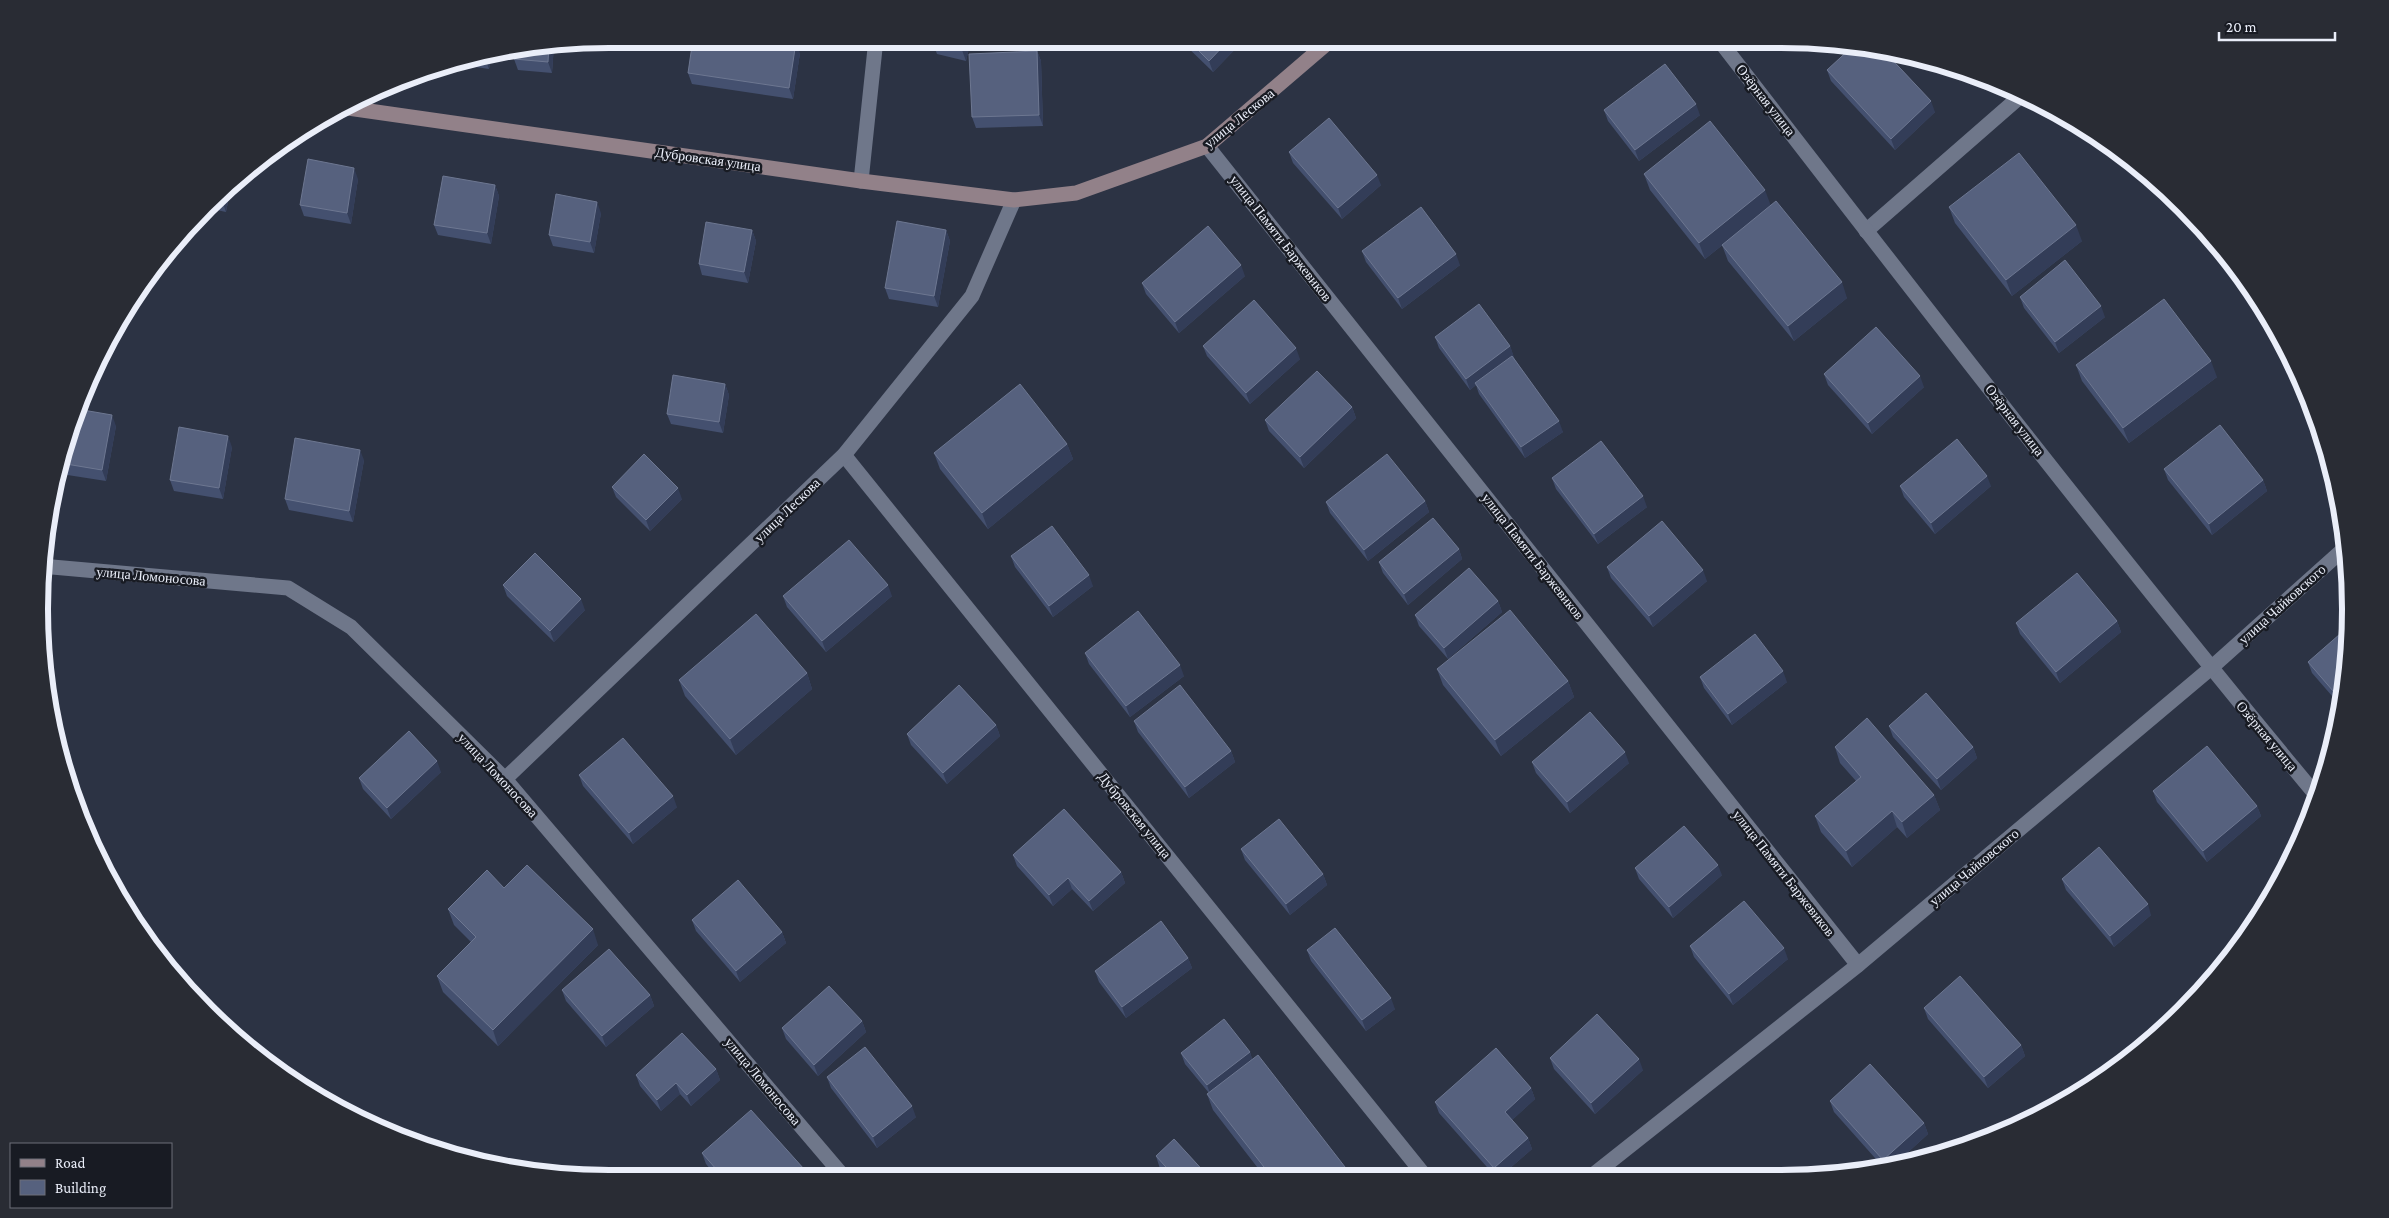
<svg xmlns="http://www.w3.org/2000/svg" width="2389" height="1218" font-family="'Crimson Pro',serif">
  <rect width="100%" height="100%" fill="#2c3344"/>
  <path fill="#011931" d="M88,837L104,853L106,876L97,861Z"/>
  <g fill="none" stroke-linecap="round" stroke-linejoin="round">
    <path stroke="#6f778a" stroke-width="15" d="M1866,231L2023,94"/>
    <g stroke="#6f778a" stroke-width="15">
      <path d="M1719,40C1915,294 2111,548 2316,795"/>
      <path d="M1207,146L1858,965"/>
      <path d="M861,181L876,39"/>
      <path d="M844,455L1425,1176"/>
      <path d="M41,566L288,588L351,627L505,779L844,1177"/>
      <path d="M505,779L844,455L972,296L1014,200"/>
      <path d="M1593,1175L1858,965L2211,668L2346,547"/>
    </g>
    <path stroke="#928189" stroke-width="15" d="M341,107L861,181L1014,200L1076,193L1207,146L1332,39"/>
  </g>
  <g fill="#44506f">
    <path d="M934,39H971L966,61L937,54L933,43Z"/>
    <path d="M1179,39H1245L1213,72Z"/>
    <path d="M554,44L552,73L518,70L514,59L515,48Z"/>
    <path d="M492,51L489,69L449,63Z"/>
    <path d="M1037,51L1041,61L1043,126L976,128L972,117Z"/>
    <path d="M800,53L793,99L692,84L688,73Z"/>
    <path d="M1827,70L1935,112L1895,150L1831,81Z"/>
    <path d="M1604,110L1700,115L1639,161L1608,121Z"/>
    <path d="M1289,152L1381,185L1342,219L1293,163Z"/>
    <path d="M1644,174L1771,205L1847,298L1794,341L1728,261L1722,245L1745,227L1705,259L1650,190Z"/>
    <path d="M358,179L351,224L304,216L300,205Z"/>
    <path d="M495,185L499,196L491,244L438,235L434,225Z"/>
    <path d="M231,186L226,212L207,208Z"/>
    <path d="M1949,207L2082,241L2012,296L1955,223Z"/>
    <path d="M601,213L594,253L553,246L549,235Z"/>
    <path d="M752,230L756,241L748,283L702,275L699,264Z"/>
    <path d="M946,230L950,241L938,307L889,299L885,288Z"/>
    <path d="M1362,251L1460,265L1402,309L1366,262Z"/>
    <path d="M1245,276L1179,333L1146,294L1142,283Z"/>
    <path d="M2020,297L2105,317L2059,353L2024,308Z"/>
    <path d="M1435,337L1510,346L1514,358L1563,432L1525,458L1479,394L1476,385L1470,390L1439,348Z"/>
    <path d="M1203,346L1300,359L1250,404L1207,356Z"/>
    <path d="M2076,365L2217,377L2129,443L2082,381Z"/>
    <path d="M1824,374L1924,387L1872,434L1828,385Z"/>
    <path d="M725,384L729,395L723,433L671,424L667,414Z"/>
    <path d="M1352,407L1356,418L1304,468L1269,431L1265,420Z"/>
    <path d="M77,409L116,426L106,481L61,474L59,468Z"/>
    <path d="M1067,444L1073,459L988,529L940,469L934,453Z"/>
    <path d="M232,447L223,499L174,491L170,480Z"/>
    <path d="M364,460L353,522L289,510L285,499Z"/>
    <path d="M2164,469L2263,480L2267,491L2212,535L2168,480Z"/>
    <path d="M1552,478L1647,507L1598,544L1556,489Z"/>
    <path d="M1900,486H1991L1935,534L1904,497Z"/>
    <path d="M612,487L682,499L650,531L616,497Z"/>
    <path d="M1425,501L1429,512L1368,561L1330,513L1326,502Z"/>
    <path d="M1459,549L1462,559L1408,605L1383,573L1379,562Z"/>
    <path d="M1011,556L1093,586L1053,617L1015,567Z"/>
    <path d="M1607,567L1707,581L1653,627L1611,578Z"/>
    <path d="M503,585L585,610L554,642L507,596Z"/>
    <path d="M783,596H892L826,652L787,607Z"/>
    <path d="M1498,601L1502,612L1448,659L1419,626L1415,615Z"/>
    <path d="M2117,621L2121,632L2060,683L2020,634L2016,623Z"/>
    <path d="M2349,646L2339,704L2312,673L2308,662Z"/>
    <path d="M1085,653L1184,676L1130,717L1089,664Z"/>
    <path d="M1437,669L1568,681L1574,697L1501,756L1443,685Z"/>
    <path d="M807,673L812,689L736,755L685,696L679,680Z"/>
    <path d="M1700,677L1787,682L1732,725L1704,688Z"/>
    <path d="M1134,721L1231,751L1235,762L1189,798L1138,732Z"/>
    <path d="M996,725L1000,736L947,784L911,745L907,734Z"/>
    <path d="M1889,726L1973,747L1977,758L1941,790L1893,737Z"/>
    <path d="M1835,747L1934,795L1940,810L1907,838L1897,827L1852,867L1821,832L1815,816L1856,781L1840,763Z"/>
    <path d="M1532,762L1629,763L1570,813L1536,773Z"/>
    <path d="M441,772L391,819L363,789L359,778Z"/>
    <path d="M579,775L677,807L633,844L583,786Z"/>
    <path d="M2153,791L2257,806L2261,816L2207,862L2157,802Z"/>
    <path d="M1241,849L1323,874L1327,885L1290,915L1245,860Z"/>
    <path d="M1013,855L1121,872L1125,883L1093,911L1072,889L1053,906L1017,866Z"/>
    <path d="M1635,868L1722,875L1673,918L1639,879Z"/>
    <path d="M2062,879L2151,915L2114,947L2066,890Z"/>
    <path d="M504,888L598,945L498,1046L443,992L437,976L471,942L454,925L448,909Z"/>
    <path d="M692,920L782,932L786,943L740,982L696,931Z"/>
    <path d="M1690,946L1788,959L1733,1005L1694,957Z"/>
    <path d="M1307,950L1395,1009L1366,1031L1311,961Z"/>
    <path d="M1188,958L1192,968L1126,1018L1099,982L1095,971Z"/>
    <path d="M562,990L650,995L654,1006L606,1047L566,1001Z"/>
    <path d="M1924,1008L2021,1045L2025,1056L1988,1088L1928,1019Z"/>
    <path d="M862,1021L866,1032L818,1076L786,1039L782,1028Z"/>
    <path d="M1250,1052L1252,1059L1352,1176H1264L1213,1110L1207,1094L1209,1093L1185,1064L1181,1053Z"/>
    <path d="M1550,1058L1643,1070L1595,1114L1554,1069Z"/>
    <path d="M716,1069L720,1080L691,1106L680,1094L661,1111L640,1086L636,1075Z"/>
    <path d="M827,1077L916,1117L877,1148L831,1088Z"/>
    <path d="M1531,1088L1535,1099L1512,1120L1528,1138L1532,1149L1502,1175H1494L1439,1113L1435,1102Z"/>
    <path d="M1830,1101L1924,1123L1928,1134L1895,1164L1883,1167L1834,1112Z"/>
    <path d="M702,1153L807,1177L718,1178L706,1164Z"/>
    <path d="M1156,1156L1208,1176H1166L1161,1172Z"/>
  </g>
  <g fill="#333d58">
    <path d="M964,39H971L966,61L962,50Z"/>
    <path d="M1230,39H1245L1213,72L1209,61Z"/>
    <path d="M796,42L800,53L793,99L789,88Z"/>
    <path d="M554,44L552,73L548,62L549,45Z"/>
    <path d="M492,51L489,69L485,58L486,53Z"/>
    <path d="M1037,51L1041,61L1043,126L1039,115Z"/>
    <path d="M1931,101L1935,112L1895,150L1891,139Z"/>
    <path d="M1696,104L1700,115L1639,161L1635,150Z"/>
    <path d="M354,168L358,179L351,224L347,213Z"/>
    <path d="M1377,175L1381,185L1342,219L1338,208Z"/>
    <path d="M495,185L499,196L491,244L487,233Z"/>
    <path d="M231,186L226,212L222,201L224,192Z"/>
    <path d="M1765,190L1771,206L1705,259L1699,243Z"/>
    <path d="M597,202L601,213L594,253L590,242Z"/>
    <path d="M2076,225L2082,241L2012,296L2006,280Z"/>
    <path d="M752,230L756,241L748,283L744,272Z"/>
    <path d="M946,230L950,241L938,307L934,296Z"/>
    <path d="M1456,254L1460,265L1402,309L1398,298Z"/>
    <path d="M1241,265L1245,276L1179,333L1175,322Z"/>
    <path d="M1842,282L1847,298L1794,341L1788,326Z"/>
    <path d="M2101,306L2105,317L2059,353L2055,342Z"/>
    <path d="M1510,346L1514,357L1477,385L1475,383L1476,385L1470,390L1466,379Z"/>
    <path d="M1296,348L1300,359L1250,404L1246,393Z"/>
    <path d="M2211,361L2217,377L2129,443L2123,428Z"/>
    <path d="M1920,376L1924,387L1872,434L1868,423Z"/>
    <path d="M725,384L729,395L723,433L719,422Z"/>
    <path d="M1352,407L1356,418L1304,468L1300,457Z"/>
    <path d="M112,415L116,426L106,481L102,470Z"/>
    <path d="M1559,421L1563,432L1525,458L1521,447Z"/>
    <path d="M228,436L232,447L223,499L219,488Z"/>
    <path d="M1067,444L1073,459L988,529L982,513Z"/>
    <path d="M360,450L364,460L353,522L349,511Z"/>
    <path d="M1987,476L1991,486L1935,534L1931,523Z"/>
    <path d="M2263,480L2267,491L2212,535L2209,524Z"/>
    <path d="M678,488L682,499L650,531L646,520Z"/>
    <path d="M1643,496L1647,507L1598,544L1594,534Z"/>
    <path d="M1425,501L1429,512L1368,561L1364,550Z"/>
    <path d="M1459,549L1462,559L1408,605L1404,594Z"/>
    <path d="M1703,570L1707,581L1653,627L1649,616Z"/>
    <path d="M1089,575L1093,586L1053,617L1049,606Z"/>
    <path d="M888,585L892,596L826,652L822,641Z"/>
    <path d="M581,599L585,610L554,642L550,631Z"/>
    <path d="M1498,601L1502,612L1448,659L1444,648Z"/>
    <path d="M2117,621L2121,632L2060,683L2056,672Z"/>
    <path d="M1180,665L1184,676L1130,717L1126,706Z"/>
    <path d="M1783,671L1787,682L1732,725L1728,714Z"/>
    <path d="M807,673L812,689L736,755L730,739Z"/>
    <path d="M1568,681L1574,697L1501,756L1495,740Z"/>
    <path d="M996,725L1000,736L947,784L943,773Z"/>
    <path d="M1973,747L1977,758L1941,790L1937,779Z"/>
    <path d="M1231,751L1235,762L1189,798L1185,787Z"/>
    <path d="M1625,752L1629,763L1570,813L1567,802Z"/>
    <path d="M437,761L441,772L391,819L387,808Z"/>
    <path d="M1934,795L1940,810L1907,838L1902,822Z"/>
    <path d="M673,796L677,807L633,844L629,833Z"/>
    <path d="M2257,806L2261,816L2207,862L2203,851Z"/>
    <path d="M1892,811L1897,827L1852,867L1846,851Z"/>
    <path d="M1718,865L1722,875L1673,918L1669,907Z"/>
    <path d="M1121,872L1125,883L1093,911L1089,901Z"/>
    <path d="M1323,874L1327,885L1290,915L1286,904Z"/>
    <path d="M1068,878L1072,889L1053,906L1049,895Z"/>
    <path d="M2148,904L2151,915L2114,947L2110,936Z"/>
    <path d="M593,929L598,945L498,1046L493,1030Z"/>
    <path d="M782,932L786,943L740,982L736,971Z"/>
    <path d="M1784,948L1788,959L1733,1005L1729,994Z"/>
    <path d="M1188,958L1192,968L1126,1018L1122,1007Z"/>
    <path d="M650,995L654,1006L606,1047L602,1036Z"/>
    <path d="M1391,998L1395,1009L1366,1031L1362,1020Z"/>
    <path d="M862,1021L866,1032L818,1076L814,1065Z"/>
    <path d="M2021,1045L2025,1056L1988,1088L1984,1077Z"/>
    <path d="M1250,1052L1253,1063L1211,1096L1207,1085Z"/>
    <path d="M1639,1059L1643,1070L1595,1114L1591,1103Z"/>
    <path d="M716,1069L720,1080L691,1106L687,1095Z"/>
    <path d="M676,1083L680,1094L661,1111L657,1100Z"/>
    <path d="M1531,1088L1535,1099L1509,1123L1505,1112Z"/>
    <path d="M912,1106L916,1117L877,1148L873,1137Z"/>
    <path d="M1924,1123L1928,1134L1895,1164L1885,1166L1883,1160Z"/>
    <path d="M1528,1138L1532,1149L1502,1175H1496L1494,1168Z"/>
    <path d="M804,1169L807,1177H795Z"/>
  </g>
  <g fill="#56617e" stroke="#6d7791">
    <path d="M693,39H774L796,42L789,88L688,73Z"/>
    <path d="M934,39H964L962,50L933,43Z"/>
    <path d="M1187,39H1230L1209,61Z"/>
    <path d="M549,45L548,62L514,59L515,48Z"/>
    <path d="M1853,46L1884,51L1931,101L1891,139L1827,70Z"/>
    <path d="M1037,51L1039,115L972,117L969,54Z"/>
    <path d="M486,53L485,58L474,56Z"/>
    <path d="M1665,64L1696,104L1635,150L1604,110Z"/>
    <path d="M1329,118L1377,175L1338,208L1289,152Z"/>
    <path d="M1710,121L1765,190L1699,243L1644,174Z"/>
    <path d="M2019,153L2076,225L2006,280L1949,207Z"/>
    <path d="M308,159L354,168L347,213L300,205Z"/>
    <path d="M443,176L495,185L487,233L434,225Z"/>
    <path d="M224,192L222,201L216,200Z"/>
    <path d="M556,194L597,202L590,242L549,235Z"/>
    <path d="M1776,201L1842,282L1788,326L1722,245Z"/>
    <path d="M1421,207L1456,254L1398,298L1362,251Z"/>
    <path d="M897,221L946,230L934,296L885,288Z"/>
    <path d="M706,222L752,230L744,272L699,264Z"/>
    <path d="M1208,226L1241,265L1175,322L1142,283Z"/>
    <path d="M2065,260L2101,306L2055,342L2020,297Z"/>
    <path d="M2164,299L2211,361L2123,428L2076,365Z"/>
    <path d="M1254,300L1296,348L1246,393L1203,346Z"/>
    <path d="M1479,304L1510,346L1466,379L1435,337Z"/>
    <path d="M1876,327L1920,376L1868,423L1824,374Z"/>
    <path d="M1512,356L1559,421L1521,447L1475,383Z"/>
    <path d="M1317,371L1352,407L1300,457L1265,420Z"/>
    <path d="M673,375L725,384L719,422L667,414Z"/>
    <path d="M1020,384L1067,444L982,513L934,453Z"/>
    <path d="M77,409L112,415L102,470L60,463Z"/>
    <path d="M2220,425L2263,480L2209,524L2164,469Z"/>
    <path d="M179,427L228,436L219,488L170,480Z"/>
    <path d="M295,438L360,450L349,511L285,499Z"/>
    <path d="M1957,439L1987,476L1931,523L1900,486Z"/>
    <path d="M1601,441L1643,496L1594,534L1552,478Z"/>
    <path d="M644,454L678,488L646,520L612,487Z"/>
    <path d="M1387,454L1425,501L1364,550L1326,502Z"/>
    <path d="M1433,518L1459,549L1404,594L1379,562Z"/>
    <path d="M1662,521L1703,570L1649,616L1607,567Z"/>
    <path d="M1052,526L1089,575L1049,606L1011,556Z"/>
    <path d="M849,540L888,585L822,641L783,596Z"/>
    <path d="M535,553L581,599L550,631L503,585Z"/>
    <path d="M1469,568L1498,601L1444,648L1415,615Z"/>
    <path d="M2077,573L2117,621L2056,672L2016,623Z"/>
    <path d="M1510,610L1568,681L1495,740L1437,669Z"/>
    <path d="M1138,611L1180,665L1126,706L1085,653Z"/>
    <path d="M756,614L807,673L730,739L679,680Z"/>
    <path d="M2348,627L2349,646L2340,699L2308,662Z"/>
    <path d="M1755,634L1783,671L1728,714L1700,677Z"/>
    <path d="M959,685L996,725L943,773L907,734Z"/>
    <path d="M1180,685L1231,751L1185,787L1134,721Z"/>
    <path d="M1926,693L1973,747L1937,779L1889,726Z"/>
    <path d="M1590,712L1625,752L1567,802L1532,762Z"/>
    <path d="M1867,718L1934,795L1902,822L1892,811L1846,851L1815,816L1861,777L1835,747Z"/>
    <path d="M409,731L437,761L387,808L359,778Z"/>
    <path d="M623,738L673,796L629,833L579,775Z"/>
    <path d="M2207,746L2257,806L2203,851L2153,791Z"/>
    <path d="M1064,809L1121,872L1089,901L1068,878L1049,895L1013,855Z"/>
    <path d="M1279,819L1323,874L1286,904L1241,849Z"/>
    <path d="M1684,826L1718,865L1669,907L1635,868Z"/>
    <path d="M2099,847L2148,904L2110,936L2062,879Z"/>
    <path d="M527,865L593,929L493,1030L437,976L476,937L448,909L487,870L504,888Z"/>
    <path d="M738,880L782,932L736,971L692,920Z"/>
    <path d="M1744,901L1784,948L1729,994L1690,946Z"/>
    <path d="M1161,921L1188,958L1122,1007L1095,971Z"/>
    <path d="M1335,928L1391,998L1362,1020L1307,950Z"/>
    <path d="M609,949L650,995L602,1036L562,990Z"/>
    <path d="M1960,976L2021,1045L1984,1077L1924,1008Z"/>
    <path d="M829,986L862,1021L814,1065L782,1028Z"/>
    <path d="M1597,1014L1639,1059L1591,1103L1550,1058Z"/>
    <path d="M1224,1019L1250,1052L1207,1085L1181,1053Z"/>
    <path d="M682,1033L716,1069L687,1095L676,1083L657,1100L636,1075Z"/>
    <path d="M865,1047L912,1106L873,1137L827,1077Z"/>
    <path d="M1496,1048L1531,1088L1505,1112L1528,1138L1494,1168L1435,1102Z"/>
    <path d="M1258,1055L1352,1176H1271L1207,1094Z"/>
    <path d="M1870,1064L1924,1123L1883,1160L1830,1101Z"/>
    <path d="M751,1110L804,1169L795,1177L724,1178L702,1153Z"/>
    <path d="M1174,1139L1208,1176H1174L1156,1156Z"/>
  </g>
  <g text-anchor="middle" dominant-baseline="central" stroke-width="5" stroke-linejoin="round" paint-order="stroke">
    <g font-size="14" fill="#eaeef9" stroke="#181b23">
      <text transform="translate(1766 100) rotate(52)">Озёрная улица</text>
      <text transform="translate(1239 118) rotate(-39)">улица Лескова</text>
      <text transform="translate(708 159) rotate(8)">Дубровская улица</text>
      <text transform="translate(1281 238) rotate(52)">улица Памяти Баржевиков</text>
      <text transform="translate(2015 420) rotate(52)">Озёрная улица</text>
      <text transform="translate(787 510) rotate(-44)">улица Лескова</text>
      <text transform="translate(1533 556) rotate(52)">улица Памяти Баржевиков</text>
      <text transform="translate(151 576) rotate(5)">улица Ломоносова</text>
      <text transform="translate(2282 604) rotate(-42)">улица Чайковского</text>
      <text transform="translate(2267 736) rotate(50)">Озёрная улица</text>
      <text transform="translate(498 775) rotate(47)">улица Ломоносова</text>
      <text transform="translate(1135 815) rotate(51)">Дубровская улица</text>
      <text transform="translate(1974 867) rotate(-40)">улица Чайковского</text>
      <text transform="translate(1784 873) rotate(52)">улица Памяти Баржевиков</text>
      <text transform="translate(763 1081) rotate(50)">улица Ломоносова</text>
    </g>
  </g>
  <path d="M0 0H2389V1218H0ZM609 48H1781A561 561 0 0 1 2342 609V609A561 561 0 0 1 1781 1170H609A561 561 0 0 1 48 609V609A561 561 0 0 1 609 48Z" fill="#292c34" fill-rule="evenodd"/>
  <path fill="none" stroke="#eaeef9" stroke-width="6" d="M609 48H1781A561 561 0 0 1 2342 609V609A561 561 0 0 1 1781 1170H609A561 561 0 0 1 48 609V609A561 561 0 0 1 609 48Z"/>
  <rect x="10" y="1143" width="162" height="65" fill="#181b23" stroke="#6c6f79"/>
  <rect x="20" y="1159" width="25" height="8" fill="#928189" stroke="#6c6f79"/>
  <text x="55" y="1168" font-size="15" fill="#eaeef9">Road</text>
  <rect x="20" y="1180" width="25" height="15" fill="#56617e" stroke="#6c6f79"/>
  <text x="55" y="1193" font-size="15" fill="#eaeef9">Building</text>
  <path d="M2219 32v8h116v-8" fill="none" stroke="#eaeef9" stroke-width="2.5"/>
  <text x="2226" y="32" font-size="15" fill="#eaeef9" stroke="#181b23" stroke-width="4" paint-order="stroke">20 m</text>
</svg>
